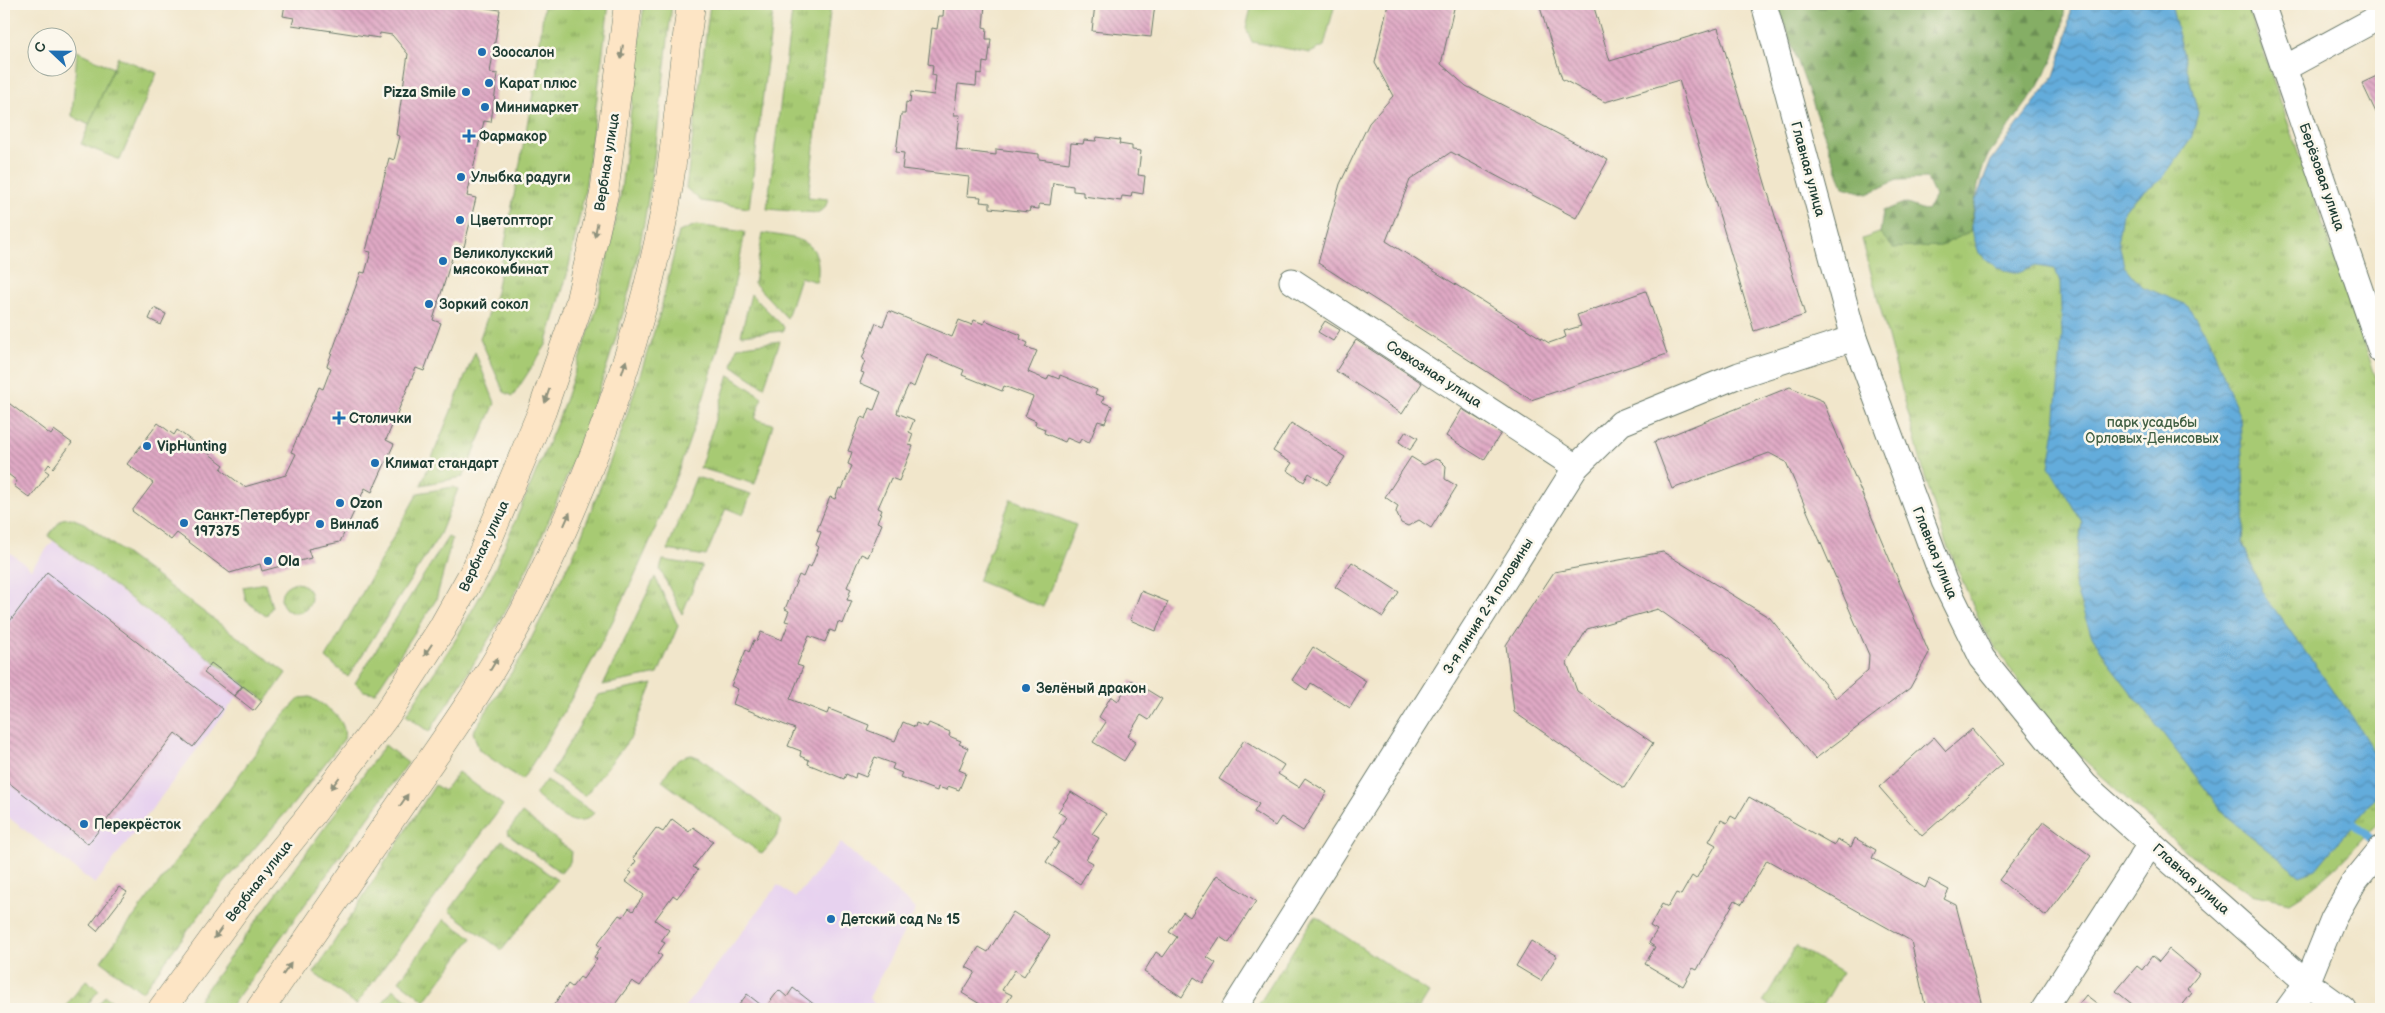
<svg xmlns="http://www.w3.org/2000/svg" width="2385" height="1013" font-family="'Balsamiq Sans',sans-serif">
  <defs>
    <pattern id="grass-tufts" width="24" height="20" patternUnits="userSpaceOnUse" patternTransform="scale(1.25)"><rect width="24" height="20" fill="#a7ca73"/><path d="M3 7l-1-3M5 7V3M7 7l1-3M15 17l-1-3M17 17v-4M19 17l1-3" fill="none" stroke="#87a55f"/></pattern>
    <pattern id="forest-firs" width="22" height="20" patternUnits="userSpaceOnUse" patternTransform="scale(1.25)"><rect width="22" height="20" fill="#85ae65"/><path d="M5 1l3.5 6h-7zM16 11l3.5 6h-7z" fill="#6c8f54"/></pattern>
    <pattern id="water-waves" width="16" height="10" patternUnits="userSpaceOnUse" patternTransform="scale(1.25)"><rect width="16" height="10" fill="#64acdb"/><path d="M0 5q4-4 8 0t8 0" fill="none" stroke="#528db2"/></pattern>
    <pattern id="building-back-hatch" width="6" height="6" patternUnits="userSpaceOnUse" patternTransform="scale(1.25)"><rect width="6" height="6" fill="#e0a9c5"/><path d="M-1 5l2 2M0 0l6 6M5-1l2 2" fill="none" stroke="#b58ba1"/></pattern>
  </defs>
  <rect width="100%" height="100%" fill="#fbf7ec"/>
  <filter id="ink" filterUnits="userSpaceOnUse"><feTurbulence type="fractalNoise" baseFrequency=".02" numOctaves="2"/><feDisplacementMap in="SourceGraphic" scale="10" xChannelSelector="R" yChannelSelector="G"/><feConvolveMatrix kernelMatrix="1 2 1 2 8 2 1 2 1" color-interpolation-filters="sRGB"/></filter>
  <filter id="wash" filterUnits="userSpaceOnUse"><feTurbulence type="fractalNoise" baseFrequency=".0096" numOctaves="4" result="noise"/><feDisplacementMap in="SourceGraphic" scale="20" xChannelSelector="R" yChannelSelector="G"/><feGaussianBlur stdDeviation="1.12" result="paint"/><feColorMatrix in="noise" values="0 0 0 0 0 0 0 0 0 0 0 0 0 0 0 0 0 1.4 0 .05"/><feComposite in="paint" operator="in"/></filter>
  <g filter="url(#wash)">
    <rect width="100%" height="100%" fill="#f1e6cb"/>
    <g fill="#e7d2ef">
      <path d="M53,541L245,686L95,884L4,814V548L31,569Z"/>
      <path d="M841,843L916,909L869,998L879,1009H683L778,885L795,898Z"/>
    </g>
    <g fill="url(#grass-tufts)" stroke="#638454">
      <path d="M544,4H609L585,191L567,275L546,345L513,396L504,392L480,338L496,292L536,77Z"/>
      <path d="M644,4H672C664,71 658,139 647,205C633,296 602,386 569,471C553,511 536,551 517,589C491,639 460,685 429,732L406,715L456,639L493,573L559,418L597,308L620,198Z"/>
      <path d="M710,4H774L749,208L701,201L686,188Z"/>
      <path d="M793,4H831L808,197L828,199L825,208L817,213L767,209Z"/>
      <path d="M2071,4H2247L2381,392V819C2353,850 2326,881 2290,902L2251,894L2191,856L2141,812L2069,746L2027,694L1983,628L1945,541L1925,477L1862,239L1976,199L1991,161L2054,76L2067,38Z"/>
      <path d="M118,57L157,73L120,160L81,144Z"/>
      <path d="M696,225L745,232C710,425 628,616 522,780L479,750L473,732L524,653L577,547L621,433L660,313L679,232Z"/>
      <path d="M763,233C798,239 824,237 817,282L800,277L787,318L754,283Z"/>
      <path d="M751,294L784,327L783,331L741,335Z"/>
      <path d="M780,341L764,387L732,366L737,347Z"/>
      <path d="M475,352L495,403L463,477L421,485Z"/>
      <path d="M729,375L762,397L755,419L773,424L755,484L700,468Z"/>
      <path d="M696,477L751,494L743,515L726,508L706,556L667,550Z"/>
      <path d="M453,487L458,489L440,534L348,677L326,658L418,493Z"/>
      <path d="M1011,499L1076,525L1043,607L978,581Z"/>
      <path d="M71,518L84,523L286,673L266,701L48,536L62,519Z"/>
      <path d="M448,537L452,539L436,600L375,693L364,691L355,683Z"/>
      <path d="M663,560L702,566L682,614L660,569Z"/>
      <path d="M655,577L678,626L658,674L603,685Z"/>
      <path d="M265,583L272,607L266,616L246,601L243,587Z"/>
      <circle cx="296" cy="598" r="15"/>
      <path d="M653,684L631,737L585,796L551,773L598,695Z"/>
      <path d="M310,697C326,706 348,719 344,739L294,803L219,889L142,992L101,961L283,716L300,698Z"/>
      <path d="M385,745L408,763L229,1009H192Z"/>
      <path d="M692,755L700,758L780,819C782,834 771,843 762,854L662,781C670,768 675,757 692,755Z"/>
      <path d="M458,772L503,805L356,1005L314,973L435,785L444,791Z"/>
      <path d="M546,780L594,813C574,835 554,809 535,795Z"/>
      <path d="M522,813L571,851L570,862L561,873L507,833Z"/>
      <path d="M502,840L557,880L502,950L449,911Z"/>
      <path d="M1315,916L1429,993L1419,1009H1259L1257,1007Z"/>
      <path d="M444,919L472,938L425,1001L399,981Z"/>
      <path d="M1796,946L1842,973L1821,1009H1776L1763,1002Z"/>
      <path d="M86,980L99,990L84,1009H68L65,1007Z"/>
      <path d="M393,989L421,1009H378Z"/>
      <path d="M105,996L123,1009H95Z"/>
    </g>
    <path fill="url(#forest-firs)" stroke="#52764c" d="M1777,4H2065C2061,64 2037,87 2005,133C2000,141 1991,149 1987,158C1977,181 1974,206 1970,232L1940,246L1893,248L1880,233L1883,211L1904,203L1927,211L1935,196L1927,179L1897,180L1867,194L1843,187Z"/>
    <g fill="#a7ca73" stroke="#638454">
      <path d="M1252,4H1335L1324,46L1310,53L1252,42L1246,28Z"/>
      <path d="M77,51L113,68L89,125L72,116Z"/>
    </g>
    <path fill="url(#water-waves)" stroke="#427488" d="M2071,4H2171L2198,113L2191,139L2161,180L2134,199L2122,214L2118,238L2124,266L2141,286L2187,305L2209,338L2240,418L2245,509L2243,543L2262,592L2353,718L2381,764V790L2316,869L2300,875L2228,818L2110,665L2091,634L2074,585L2082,522L2049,467L2055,429L2062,335L2060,282L2055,269L2036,266L2018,273L1997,268L1979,253L1971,229L1976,199L1991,161L2054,76L2067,38Z"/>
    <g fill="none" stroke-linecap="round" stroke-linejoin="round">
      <path stroke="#64acdb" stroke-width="8" d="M2354,824L2379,846"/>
    </g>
    <g id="blocks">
      <g fill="url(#building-back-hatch)">
        <path d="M285,4H462L500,10L490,73L498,74L491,122L484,121L467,196L476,198L464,247L456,245L433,320L441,323L424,371L416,368L386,440L394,444L372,492L365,488L340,542L308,549L311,558L262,571L260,564L230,573L177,533L171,540L132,511L153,483L127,464L158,423L174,435L177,430L224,465L221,469L244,487L286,475L296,454L291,452L319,387L323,389L331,368L327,366L361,272L365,273L371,252L366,251L389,158L394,160L400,136L396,135L408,54L392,35L380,33L379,38L292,25L294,18L283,16Z"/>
        <path d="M944,4H985L983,27L987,28L986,39H991L988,63L983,62L982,74L977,73L976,86L958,84L954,115H960L956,150L996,155V149L1039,154V159L1069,163L1071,143L1083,144L1084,140L1096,141L1097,137L1120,140L1119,144L1132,146V150L1141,151L1138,175L1145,176L1143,194L1132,192L1131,197L1122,196L1121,201L1083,196V192L1073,191V186L1053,183L1050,205L1039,204V209L1030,208L1029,212L990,208V203L980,202L981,197L967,196L969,177L902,169L904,153L896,152L901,114H905L906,102L910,103L911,92L934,95L936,76L932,75L933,65L928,64L932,28L937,29L939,16H943Z"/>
        <path d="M1095,4H1155L1151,37L1092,31Z"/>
        <path d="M1388,4H1455L1441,64L1466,86L1608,160L1576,218L1451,152L1410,180L1386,241L1549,343L1566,337L1564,331L1581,326L1577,315L1646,291L1667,354L1531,400L1318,263L1340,184L1369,123L1393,96L1375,63Z"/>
        <path d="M1539,4H1593L1610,61L1718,28L1805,315L1754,331L1679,80L1605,102L1562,79Z"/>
        <path d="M2381,74V123L2362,83Z"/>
        <path d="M154,308L166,314L161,325L149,319Z"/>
        <path d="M889,311L952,337L959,320L972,325L974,320L984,324L985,320L1021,335L1020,339L1028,343L1026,347L1037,351L1028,372L1047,380L1049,375L1059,379L1060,375L1080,383L1097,390L1095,394L1104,397L1102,402L1112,406L1105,423L1098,421L1089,443L1081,439L1079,443L1067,438L1065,442L1044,433L1045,429L1035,425L1036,421L1025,416L1033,397L1004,386L1002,391L962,375L964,370L927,354L914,387L909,384L899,406L897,413L914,420L909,432L913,434L909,445L913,446L899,481L891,478L878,508L882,510L877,522L882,524L868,557L861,554L847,587L851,589L847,600L852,601L843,624L838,622L835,632L830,630L825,642L809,636L797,665L803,667L790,699L827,714L829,709L869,725L867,730L895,741L903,722L915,727L916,723L927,727L929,723L950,732L949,736L961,741L959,744L968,748L959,770L966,773L959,790L948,786L947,790L938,787L937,791L900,777L902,773L892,769L894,764L875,757L866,777L856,773L855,778L846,774L844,779L808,764L809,760L800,756L801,751L788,746L795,729L733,704L738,689L731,686L746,650L749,652L754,640L757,641L761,632L782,640L789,622L785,621L789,611L785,609L799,575L803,577L808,565L811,567L819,547L816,545L821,532L817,530L830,497L835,499L839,488L842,489L852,466L848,464L852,452L848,451L861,417L866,419L870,408L874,410L881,392L860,383L864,373L861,372L865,361L862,359L876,323L883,326Z"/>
        <path d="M1325,321L1340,330L1333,341L1318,332Z"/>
        <path d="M1356,340L1422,383L1402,414L1336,371Z"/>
        <path d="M1790,387L1823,401L1929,653L1910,688L1815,759L1730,660L1658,609L1587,629L1567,663L1577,691L1653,743L1624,788L1514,712L1506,645L1554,572L1663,552L1770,618L1836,698L1868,670L1869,655L1786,462L1769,453L1672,489L1654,442Z"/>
        <path d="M6,401L51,435L54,430L72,443L53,468L49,464L45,470L49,473L30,498L14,486L17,481L4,471V403Z"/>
        <path d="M1462,409L1501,433L1484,460L1446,436Z"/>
        <path d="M1291,423L1345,457L1327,485L1309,473L1304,482L1287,470L1292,463L1273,451Z"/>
        <path d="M1406,431L1418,438L1410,450L1399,442Z"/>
        <path d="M1411,457L1424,465L1435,459L1441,461L1446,466L1445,479L1457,486L1431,528L1419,520L1408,526L1401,523L1396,512L1398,506L1385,497Z"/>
        <path d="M1352,562L1399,592L1383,617L1335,587Z"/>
        <path d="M47,572L223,709L193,747L175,733L88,844L4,779V629Z"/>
        <path d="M1141,591L1168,602L1156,631L1130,620Z"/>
        <path d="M1313,647L1366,681L1350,708L1311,683L1307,690L1292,680Z"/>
        <path d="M211,663L242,686L234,696L204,673Z"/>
        <path d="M1131,680L1162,699L1149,720L1141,715L1128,736L1136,741L1124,761L1093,742L1106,722L1099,717L1111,696L1118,701Z"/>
        <path d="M243,686L262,701L254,711L235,696Z"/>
        <path d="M1972,729L2003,764L1922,836L1879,787L1934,737L1946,751Z"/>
        <path d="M1244,740L1284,765L1278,774L1299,787L1305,778L1327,792L1303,831L1281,817L1275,826L1254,812L1259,804L1219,779Z"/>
        <path d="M1071,792L1106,814L1092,834L1099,838L1086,859L1093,863L1080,884L1046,862L1059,842L1053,838L1066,817L1058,812Z"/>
        <path d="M1749,797L1834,845L1837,839L1851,847L1855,838L1876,850L1872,858L1925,888L1929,879L1949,890L1944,899L1956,905L1983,1009H1926L1911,941L1767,860L1742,904L1735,900L1697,970L1693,968L1683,986L1645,964L1655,947L1649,943L1657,930L1650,926L1662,904L1668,907L1676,893L1681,895L1692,876L1696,879L1716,845L1709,841L1721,820L1727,823L1731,816L1736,819Z"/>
        <path d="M672,819L689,832L693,827L713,841L693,867L698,870L677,898L673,895L655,920L669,930L661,941L665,943L658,953L662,956L640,986L632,981L613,1007L615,1009H551L568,984L572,987L580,977L583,979L597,959L594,957L601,947L597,944L619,915L623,917L629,908L633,911L644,895L625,881L632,873L629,871L636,861L633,858L656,828L663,832Z"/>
        <path d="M2044,821L2091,856L2046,916L1999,880Z"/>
        <path d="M1217,875L1256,901L1229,943L1220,937L1207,957L1216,963L1203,983L1194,977L1182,997L1144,972L1156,952L1163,957L1177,937L1169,932L1183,912L1190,917Z"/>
        <path d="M119,887L127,892L97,931L90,925Z"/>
        <path d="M1013,912L1050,936L1024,976L1015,970L1002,990L1012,995L1003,1009H988L962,993L975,972L966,967L979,947L988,952Z"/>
        <path d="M1531,941L1557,956L1541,981L1516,966Z"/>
        <path d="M2169,949L2199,974L2187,989L2192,993L2180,1008L2182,1009H2138L2116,991L2137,966L2142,970L2152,956L2159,962Z"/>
        <path d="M793,988L820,1009H736L747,994L765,1008L779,990L787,997Z"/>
        <path d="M2086,995L2104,1009H2075Z"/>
      </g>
    </g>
  </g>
  <g filter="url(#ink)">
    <use href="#blocks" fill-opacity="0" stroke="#687869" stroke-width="1"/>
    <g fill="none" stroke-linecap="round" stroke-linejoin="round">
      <defs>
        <g id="street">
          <path d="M1764,4L1854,338L1944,581L1982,658L2085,785L2307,983L2343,1009"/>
          <path d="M2262,4L2381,351"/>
          <path d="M2285,68L2381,16"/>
          <path d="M1292,281L1576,467"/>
          <path d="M1234,1009L1576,467L1621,423L1739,375L1854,338"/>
          <path d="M2044,1009L2151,843"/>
          <path d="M2288,1009L2307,983L2333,919L2354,882L2381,849"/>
        </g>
        <g id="secondary">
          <path d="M162,1009L239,904L311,815L387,714L441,630L477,566L542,411L579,304L604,194L628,4"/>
          <path d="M260,1009C310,936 361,862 412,788C455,726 500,662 533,594C592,473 640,342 665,209C677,142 682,71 691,4"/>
        </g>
      </defs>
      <use href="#street" stroke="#687869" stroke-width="27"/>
      <use href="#secondary" stroke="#687869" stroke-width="29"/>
      <use href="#street" stroke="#fff" stroke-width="25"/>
      <use href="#secondary" stroke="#fde5c5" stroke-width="28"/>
    </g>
    <defs><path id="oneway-solid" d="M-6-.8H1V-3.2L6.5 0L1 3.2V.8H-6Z" transform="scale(1.25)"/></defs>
    <g fill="#8e917c">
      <use href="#oneway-solid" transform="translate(622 52) rotate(97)"/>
      <use href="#oneway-solid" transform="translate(596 230) rotate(102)"/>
      <use href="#oneway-solid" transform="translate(624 367) rotate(-72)"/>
      <use href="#oneway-solid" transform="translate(547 396) rotate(109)"/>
      <use href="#oneway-solid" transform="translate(567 519) rotate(-66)"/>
      <use href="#oneway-solid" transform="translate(428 650) rotate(123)"/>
      <use href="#oneway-solid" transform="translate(494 664) rotate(-59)"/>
      <use href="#oneway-solid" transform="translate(335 783) rotate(127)"/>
      <use href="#oneway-solid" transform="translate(404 800) rotate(-56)"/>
      <use href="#oneway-solid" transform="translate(218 933) rotate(126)"/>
      <use href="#oneway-solid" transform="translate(287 969) rotate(-55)"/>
    </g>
  </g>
  <g fill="#1f6fb2" stroke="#fbf7ec" stroke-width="2">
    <circle cx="482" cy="52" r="5"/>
    <circle cx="489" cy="83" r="5"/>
    <circle cx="466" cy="92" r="5"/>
    <circle cx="485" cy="107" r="5"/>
    <path d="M466.5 128.5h5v5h5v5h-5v5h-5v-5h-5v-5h5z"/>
    <circle cx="461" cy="177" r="5"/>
    <circle cx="460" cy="220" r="5"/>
    <circle cx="443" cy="261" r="5"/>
    <circle cx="429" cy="304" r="5"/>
    <path d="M336.5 410.5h5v5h5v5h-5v5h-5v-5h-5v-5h5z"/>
    <circle cx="147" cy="446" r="5"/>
    <circle cx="375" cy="463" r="5"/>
    <circle cx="340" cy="503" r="5"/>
    <circle cx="184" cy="523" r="5"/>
    <circle cx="320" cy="524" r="5"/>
    <circle cx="268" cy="561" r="5"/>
    <circle cx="1026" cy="688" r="5"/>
    <circle cx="84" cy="824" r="5"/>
    <circle cx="831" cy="919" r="5"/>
  </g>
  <g text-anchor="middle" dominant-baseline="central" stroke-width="5" stroke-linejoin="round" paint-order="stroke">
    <g font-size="14" font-weight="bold" fill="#1f3d34" stroke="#fbf7ec" text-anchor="start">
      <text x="492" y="52">Зоосалон</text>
      <text x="499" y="83">Карат плюс</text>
      <text x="456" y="92" text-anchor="end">Pizza Smile</text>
      <text x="495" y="107">Минимаркет</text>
      <text x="479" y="136">Фармакор</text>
      <text x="471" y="177">Улыбка радуги</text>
      <text x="470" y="220">Цветоптторг</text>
      <text x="453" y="253">Великолукский<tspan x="453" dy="16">мясокомбинат</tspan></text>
      <text x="439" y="304">Зоркий сокол</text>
      <text x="349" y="418">Столички</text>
      <text x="157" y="446">VipHunting</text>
      <text x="385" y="463">Климат стандарт</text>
      <text x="350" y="503">Ozon</text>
      <text x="194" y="515">Санкт-Петербург<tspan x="194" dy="16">197375</tspan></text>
      <text x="330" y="524">Винлаб</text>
      <text x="278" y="561">Ola</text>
      <text x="1036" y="688">Зелёный дракон</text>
      <text x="94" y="824">Перекрёсток</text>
      <text x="841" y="919">Детский сад № 15</text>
    </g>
    <g font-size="14" fill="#1f3d34" stroke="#fbf7ec">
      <text transform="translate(607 162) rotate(-81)">Вербная улица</text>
      <text transform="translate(1808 169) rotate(75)">Главная улица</text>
      <text transform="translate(2322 177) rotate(71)">Берёзовая улица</text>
      <text transform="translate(1434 374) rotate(33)">Совхозная улица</text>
      <text transform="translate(484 546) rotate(-65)">Вербная улица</text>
      <text transform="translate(1935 553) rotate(68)">Главная улица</text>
      <text transform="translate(1488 606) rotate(-58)">3-я линия 2-й половины</text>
      <text transform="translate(2191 879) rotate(42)">Главная улица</text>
      <text transform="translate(259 881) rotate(-52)">Вербная улица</text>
    </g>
    <g font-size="14" fill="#416044" stroke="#fbf7ec">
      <text x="2152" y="422">парк усадьбы<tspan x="2152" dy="16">Орловых-Денисовых</tspan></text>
    </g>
  </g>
  <rect width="2385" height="1013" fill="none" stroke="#fbf7ec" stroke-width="20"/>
  <g transform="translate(52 52) rotate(292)"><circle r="24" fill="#fbf7ec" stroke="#a3ada2"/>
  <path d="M0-4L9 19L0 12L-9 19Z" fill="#1f6fb2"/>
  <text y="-8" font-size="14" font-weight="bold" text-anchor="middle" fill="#1f3d34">С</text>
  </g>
</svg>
